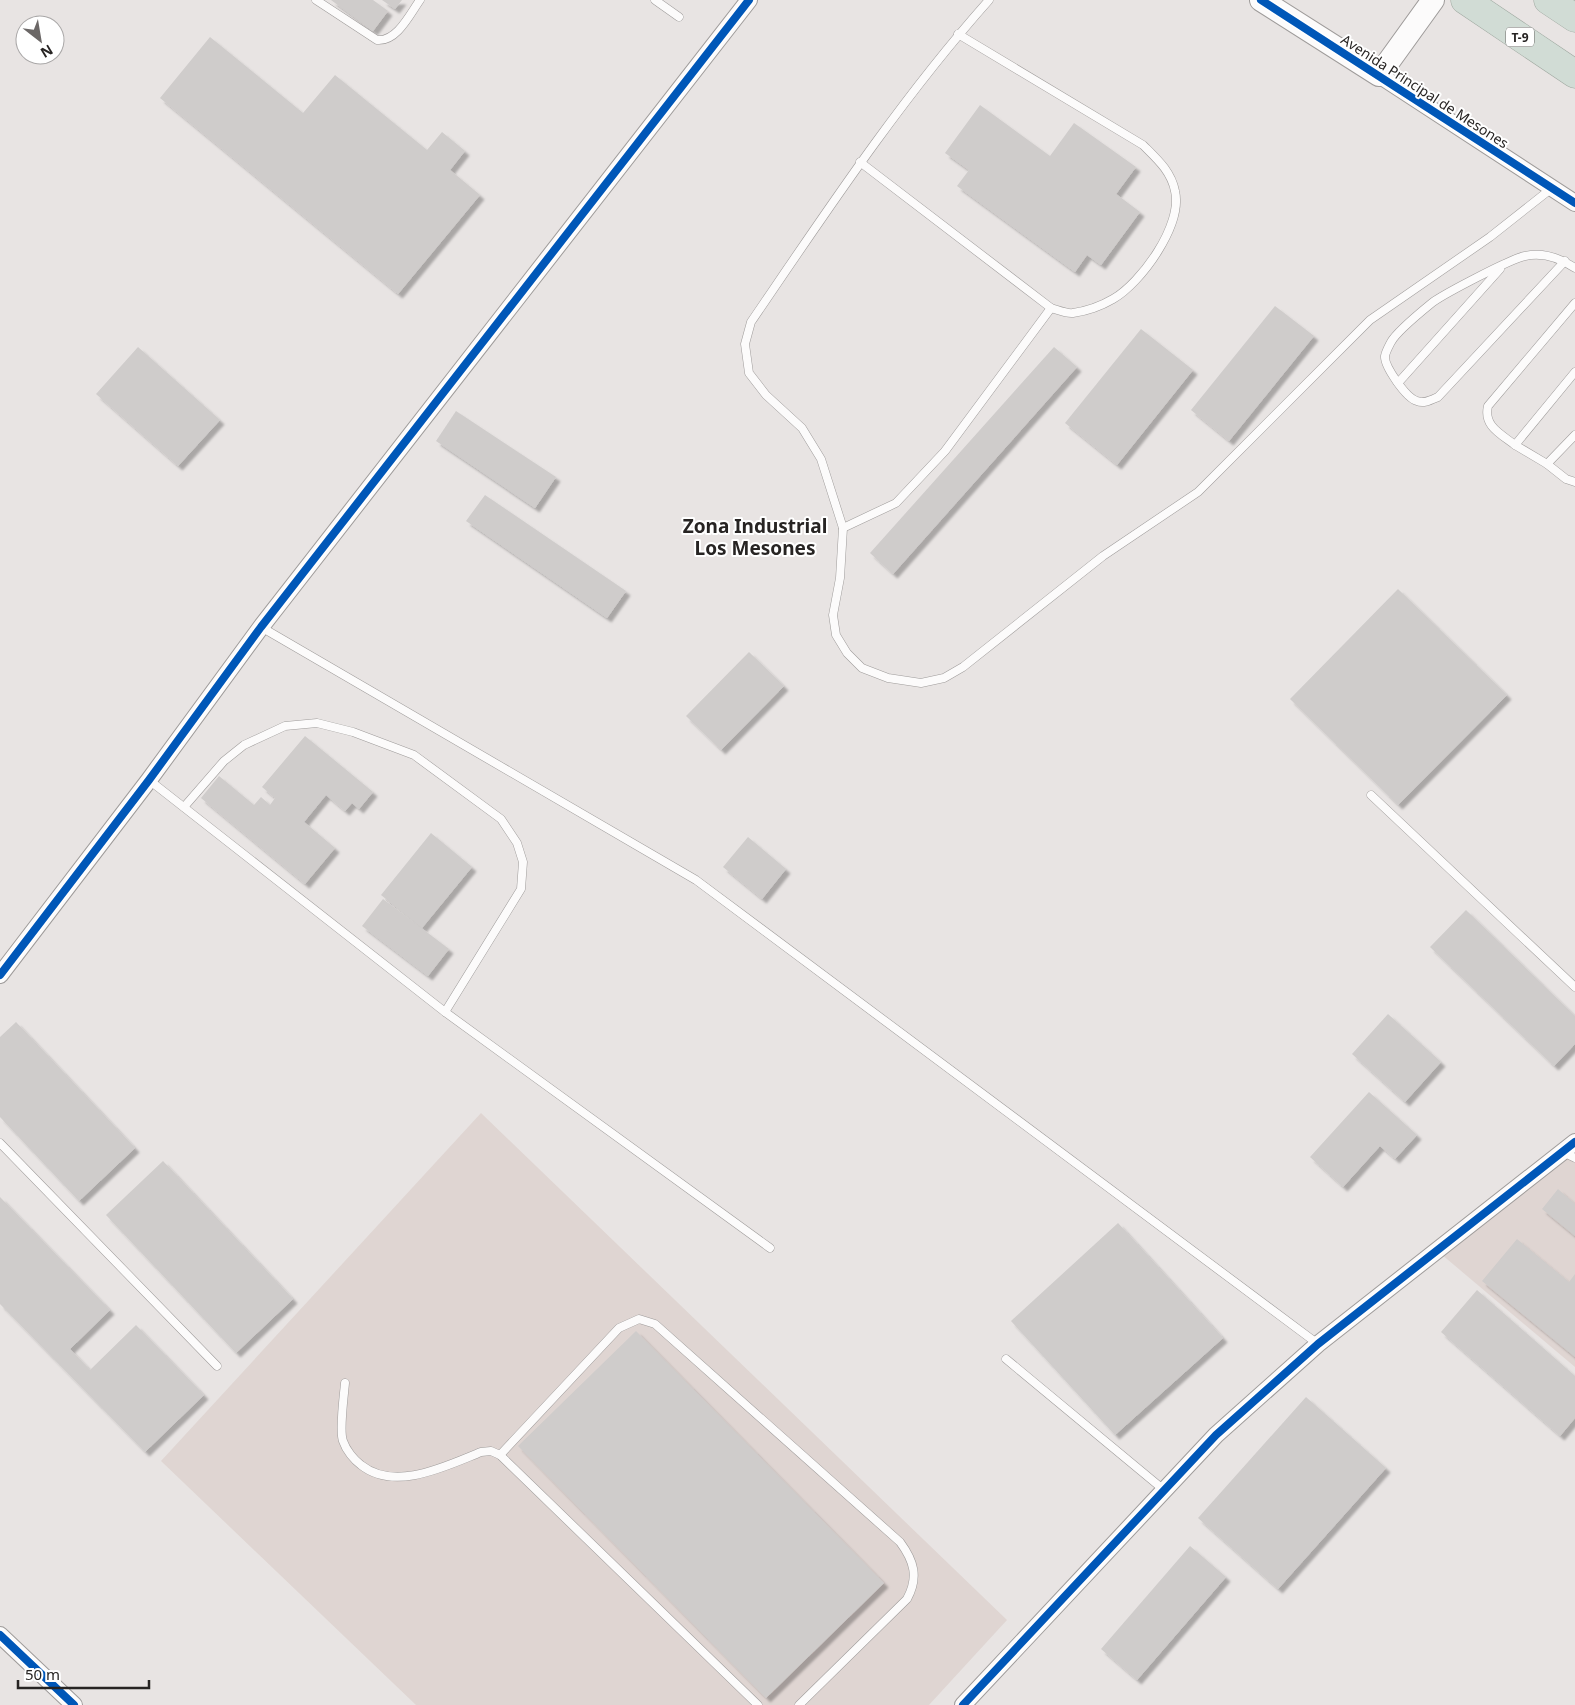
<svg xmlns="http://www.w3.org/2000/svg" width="1575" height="1705" font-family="'Noto Sans',sans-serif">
  <defs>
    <filter id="shadow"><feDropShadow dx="4.5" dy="4.5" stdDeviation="1" flood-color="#0004"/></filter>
  </defs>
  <rect width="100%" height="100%" fill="#e8e4e3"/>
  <g fill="#dfd5d2">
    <path d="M481,1113L1007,1620L929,1705H416L161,1461Z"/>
    <path d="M1575,1148V1367L1441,1254Z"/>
  </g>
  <g fill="#cfcccb" filter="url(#shadow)">
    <path d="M331,0H373L388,11L373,31Z"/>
    <path d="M382,0H402L395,9Z"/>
    <path d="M210,37L303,113L335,75L427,150L442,132L465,151L450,170L480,195L398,294L160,98Z"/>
    <path d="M980,105L1050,156L1074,123L1136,167L1116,194L1140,212L1101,265L1087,255L1075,272L957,186L969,170L945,153Z"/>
    <path d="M1275,306L1314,336L1229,441L1191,410Z"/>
    <path d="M1141,329L1193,370L1117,465L1065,423Z"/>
    <path d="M138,347L220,420L178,466L96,394Z"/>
    <path d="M1054,347L1077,367L893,574L870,553Z"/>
    <path d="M456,411L556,477L535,508L436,441Z"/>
    <path d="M485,495L626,591L607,618L466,521Z"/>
    <path d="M1398,589L1507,695L1398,805L1290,699Z"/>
    <path d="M749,652L784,686L721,750L686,716Z"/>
    <path d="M305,736L373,792L359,809L352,803L345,811L326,795L304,822L335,848L305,884L201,798L219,776L254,805L261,797L270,805L275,798L262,787Z"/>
    <path d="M431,833L472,867L422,928L381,895Z"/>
    <path d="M748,837L786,869L762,899L723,867Z"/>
    <path d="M383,899L449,949L428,976L362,926Z"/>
    <path d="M1466,910L1575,1016V1044L1554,1066L1430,947Z"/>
    <path d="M1388,1014L1441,1062L1405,1102L1352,1054Z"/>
    <path d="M16,1022L135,1148L79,1201L0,1117V1037Z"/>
    <path d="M1369,1092L1417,1135L1395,1159L1380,1146L1343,1187L1310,1157Z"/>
    <path d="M163,1161L293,1299L236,1353L106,1215Z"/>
    <path d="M1558,1189L1575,1204V1236L1542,1209Z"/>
    <path d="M0,1197L110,1310L70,1349L90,1370L136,1325L204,1395L145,1452L0,1304Z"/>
    <path d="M1118,1223L1223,1338L1115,1435L1011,1321Z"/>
    <path d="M1517,1239L1569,1282L1575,1274V1357L1482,1281Z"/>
    <path d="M1477,1290L1575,1376V1418L1560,1436L1441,1332Z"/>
    <path d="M636,1331L884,1583L766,1698L518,1446Z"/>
    <path d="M1306,1397L1386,1468L1278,1589L1198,1518Z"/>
    <path d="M1190,1546L1226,1577L1137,1680L1101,1649Z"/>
  </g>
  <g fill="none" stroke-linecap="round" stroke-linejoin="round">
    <defs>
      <g id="lane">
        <path d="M316,0L377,40C397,42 410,14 420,0"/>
        <path d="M655,0L679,17"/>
        <path d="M989,0C900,100 826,212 751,322L745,344L749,373L766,395L802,428L821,459L843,528L840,578L833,615L836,635L847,653L862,668L888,678L921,683L944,678L963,667L1103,556L1198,492L1370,320L1490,237L1552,188"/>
        <path d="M860,162L1051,308C1058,310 1067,314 1073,313C1087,311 1101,306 1113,299C1141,283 1183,225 1175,191C1171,171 1157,159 1143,145L958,34"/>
        <path d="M1565,261L1438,397C1431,400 1424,404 1417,401C1406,398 1384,366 1385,356C1386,351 1389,346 1391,342C1397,331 1422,311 1433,302C1446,293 1510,259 1525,256C1543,252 1560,258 1575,268"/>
        <path d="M1398,383L1500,269"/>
        <path d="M1575,435L1547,464L1566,479L1575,482"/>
        <path d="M1515,445C1501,434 1483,426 1488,406L1575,303"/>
        <path d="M1547,464L1515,445L1575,372"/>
        <path d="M843,528L896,503L945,451L1051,308"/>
        <path d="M261,627L696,880L1318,1344"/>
        <path d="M149,780L445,1012L770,1248"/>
        <path d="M1371,795L1575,987"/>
        <path d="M184,807L224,761L244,745L285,726L317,723L353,732L414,755L501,819L517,843L523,862L521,889L445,1012"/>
        <path d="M0,1143L217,1366"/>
        <path d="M1563,1152L1575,1158"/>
        <path d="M1006,1359L1164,1490"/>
        <path d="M345,1383C344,1395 339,1431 343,1441C346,1450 354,1460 361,1465C395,1492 446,1466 481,1452L491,1451L500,1455L758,1705"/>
        <path d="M500,1455L619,1328L639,1319L655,1324L900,1542C914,1561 919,1577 907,1599L799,1705"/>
      </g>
      <g id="street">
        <path d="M1379,75L1575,203"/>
        <path d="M0,975L149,780L261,627L749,0"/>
        <path d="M0,1635L74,1705"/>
        <path d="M963,1705L1216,1435L1318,1344L1575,1142"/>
      </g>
      <path id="secondary" d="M1261,0L1379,75L1433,0"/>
      <g id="highway">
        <path d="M1465,0L1575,74"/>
        <path d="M1548,0L1575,18"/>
      </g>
    </defs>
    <use href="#lane" stroke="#9e9b9a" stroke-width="9"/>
    <use href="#street" stroke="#9e9b9a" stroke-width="18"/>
    <use href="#secondary" stroke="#9e9b9a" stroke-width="24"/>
    <use href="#highway" stroke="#9fa8a0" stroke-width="29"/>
    <use href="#lane" stroke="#fcfbfb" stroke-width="8"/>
    <use href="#street" stroke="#fcfbfb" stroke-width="16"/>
    <use href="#secondary" stroke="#fcfbfb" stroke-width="22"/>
    <use href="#highway" stroke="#d1dcd5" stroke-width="28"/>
    <defs>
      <g id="cycleway">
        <path d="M1261,0L1575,203"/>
        <path d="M0,975L149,780L261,627L749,0"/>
        <path d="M0,1635L74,1705"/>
        <path d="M963,1705L1216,1435L1318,1344L1575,1142"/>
      </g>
    </defs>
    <use href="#cycleway" stroke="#fff" stroke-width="11"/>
    <use href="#cycleway" stroke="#0057b8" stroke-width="8"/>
  </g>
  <g text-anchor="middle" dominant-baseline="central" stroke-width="4" stroke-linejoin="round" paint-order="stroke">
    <rect fill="#fff" stroke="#686665" stroke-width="1" x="1506" y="27.5" width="28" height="19" rx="4"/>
    <g font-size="12" font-weight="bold" fill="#272423">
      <text x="1520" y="37">T-9</text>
    </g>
    <g font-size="14" fill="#272423" stroke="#fff">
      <text transform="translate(1425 91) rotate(33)">Avenida Principal de Mesones</text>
    </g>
    <g font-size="19" font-weight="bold" fill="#272423" stroke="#fff">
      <text x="755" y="526">Zona Industrial<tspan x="755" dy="22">Los Mesones</tspan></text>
    </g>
  </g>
  <g transform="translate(40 40) rotate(149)"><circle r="24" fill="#ffffff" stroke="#a9a7a7"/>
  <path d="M0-4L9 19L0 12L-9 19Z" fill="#6b6766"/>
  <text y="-8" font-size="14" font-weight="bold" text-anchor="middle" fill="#272423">N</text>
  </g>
  <path d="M18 1680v8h131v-8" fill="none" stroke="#272423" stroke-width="2.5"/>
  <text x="25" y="1680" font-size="15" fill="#272423" stroke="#ffffff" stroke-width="4" paint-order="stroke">50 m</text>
</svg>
